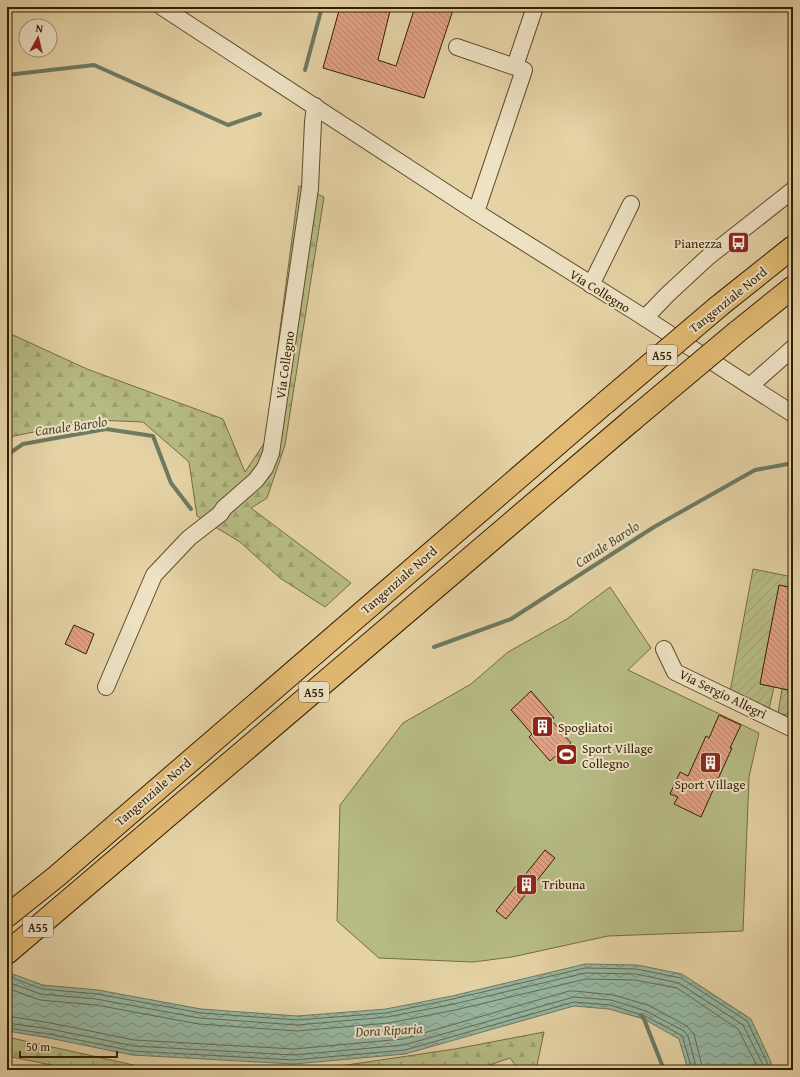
<svg xmlns="http://www.w3.org/2000/svg" width="800" height="1077" font-family="'Gentium Book Plus',serif">
  <defs>
    <pattern id="forest-firs" width="22" height="20" patternUnits="userSpaceOnUse"><rect width="22" height="20" fill="#b7bc85"/><path d="M5 1l3.5 6h-7zM16 11l3.5 6h-7z" fill="#9ea171"/></pattern>
    <pattern id="garden-furrows" width="10" height="10" patternUnits="userSpaceOnUse"><rect width="10" height="10" fill="#b7bc85"/><path d="M-1 1l2-2M0 10L10 0M9 11l2-2" fill="none" stroke="#9ea171"/></pattern>
    <pattern id="water-waves" width="16" height="10" patternUnits="userSpaceOnUse"><rect width="16" height="10" fill="#96b8a4"/><path d="M0 5q4-4 8 0t8 0" fill="none" stroke="#7b9583"/></pattern>
    <pattern id="building-back-hatch" width="6" height="6" patternUnits="userSpaceOnUse"><rect width="6" height="6" fill="#e4a185"/><path d="M-1 5l2 2M0 0l6 6M5-1l2 2" fill="none" stroke="#b9836a"/></pattern>
  </defs>
  <rect width="100%" height="100%" fill="#e5d3a6"/>
  <filter id="stains"><feTurbulence type="fractalNoise" baseFrequency=".005" numOctaves="4"/><feColorMatrix values="0 0 0 0 .2 0 0 0 0 .09 0 0 0 0 .02 0 0 0 .5 -.17"/></filter>
  <radialGradient id="worn" r=".72"><stop offset=".6" stop-color="#630" stop-opacity="0"/><stop offset="1" stop-color="#630" stop-opacity=".3"/></radialGradient>
  <path fill="#b7bc85" stroke="#756d42" d="M610,587L651,648L628,670L759,733L749,777L743,931L608,936L512,957L473,962L379,958L337,921L340,805L403,723L471,684L508,652L567,619Z"/>
  <g fill="url(#forest-firs)" stroke="#756d42">
    <path d="M299,186L324,197L285,445L267,498L251,508L351,583L325,607L280,578L240,542L197,516L189,462L143,422L94,420L14,436L7,441V402L11,396L7,395V331L13,335L87,369L223,419L245,472L265,442Z"/>
    <path d="M544,1032L536,1070H519L510,1058L475,1070H313L455,1049Z"/>
    <path d="M7,1037L138,1066L277,1070H76L7,1056Z"/>
  </g>
  <g fill="url(#garden-furrows)" stroke="#756d42">
    <path d="M753,569L793,577V588L760,684L774,687L769,709L730,692Z"/>
    <path d="M792,669L793,714L786,715L778,713L782,689L788,690Z"/>
  </g>
  <path fill="url(#water-waves)" stroke="#6e7a62" d="M585,964L637,965L682,974L751,1019L771,1062V1070H688L679,1039L644,1019L609,1009L574,1006L405,1054L294,1064L132,1055L49,1038L7,1031V972L43,985L98,990L201,1009L297,1016L386,1009L452,996Z"/>
  <g fill="none" stroke-linecap="round" stroke-linejoin="round">
    <g stroke="#646b52" stroke-width="1">
      <path d="M7,976L42,989L97,994L201,1013L297,1020L386,1013L453,999L585,968L636,969L681,978L747,1021L767,1062V1070"/>
      <path d="M7,982L41,994L96,999L200,1018L297,1025L387,1017L454,1004L585,973L636,974L679,983L743,1025L762,1063V1070"/>
      <path d="M7,988L40,1000L96,1005L199,1024L297,1031L389,1023L455,1010L586,979L635,980L677,988L738,1029L756,1064V1070"/>
      <path d="M7,1016L51,1023L134,1040L294,1049L403,1039L569,991H575L613,995L648,1005L687,1026L694,1034L703,1070"/>
      <path d="M7,1023L50,1029L134,1046L294,1055L404,1045L574,997L611,1000L646,1011L684,1031L688,1036L697,1070"/>
      <path d="M7,1028L49,1034L133,1051L294,1060L405,1050L574,1002L610,1005L645,1016L681,1035L683,1038L692,1070"/>
    </g>
    <g stroke="#6e7a62" stroke-width="4">
      <path d="M305,70L322,7"/>
      <path d="M7,75L94,65L228,125L260,114"/>
      <path d="M7,455L23,444L106,429L153,436L171,483L191,509"/>
      <path d="M434,647L511,619L654,527L755,470L793,463"/>
      <path d="M641,1015L644,1019L664,1070"/>
    </g>
  </g>
  <g fill="url(#building-back-hatch)" stroke="#331e00">
    <path d="M340,7H391L378,60L396,66L415,7H454L424,98L323,68Z"/>
    <path d="M779,585L793,588V665L788,690L760,684Z"/>
    <path d="M74,625L94,634L86,654L65,644Z"/>
    <path d="M531,691L554,718L551,720L571,743L550,761L529,737L532,734L511,710Z"/>
    <path d="M719,715L741,725L730,748H732L701,817L674,804L678,797L670,794L680,772L688,776L706,736L709,738Z"/>
    <path d="M545,850L555,858L506,919L496,911Z"/>
  </g>
  <g fill="none" stroke-linecap="round" stroke-linejoin="round">
    <defs>
      <g id="minor">
        <path d="M162,7L476,212L645,318L793,414"/>
        <path d="M457,47L524,70L476,212"/>
        <path d="M515,66L535,7"/>
        <path d="M591,285L631,204"/>
        <path d="M645,318L667,295L708,257L793,190"/>
        <path d="M750,386L793,348"/>
        <path d="M664,649L675,672L793,729"/>
        <path d="M106,687L154,575L189,538L220,514L224,508L256,480L265,468L271,453L310,188L313,122L315,106"/>
      </g>
      <g id="highway">
        <path d="M719,306L793,247"/>
        <path d="M737,332L793,287"/>
        <path d="M7,916L57,876L605,403"/>
        <path d="M7,953L631,421"/>
      </g>
    </defs>
    <use href="#minor" stroke="#604b2a" stroke-width="18"/>
    <use href="#highway" stroke="#331e00" stroke-width="24"/>
    <use href="#minor" stroke="#eee2c5" stroke-width="16"/>
    <use href="#highway" stroke="#e2ba73" stroke-width="22"/>
    <defs>
      <g id="highway-bridge">
        <path d="M605,403L719,306"/>
        <path d="M631,421L737,332"/>
      </g>
    </defs>
    <use href="#highway-bridge" stroke="#331e00" stroke-width="24" stroke-linecap="butt"/>
    <use href="#highway-bridge" stroke="#e2ba73" stroke-width="22"/>
  </g>
  <defs>
    <symbol id="bus-square" viewBox="-11 -11 22 22"><rect x="-9" y="-9" width="18" height="18" rx="4" fill="#8f2418" stroke="#eee2c5"/><path d="M-5-6H5V4H4V6H2V4H-2V6H-4V4H-5ZM-3.5-4V0h7V-4ZM-3.5 1.2v1.5H-2V1.2ZM2 1.2v1.5H3.5V1.2Z" fill="#fff"/></symbol>
    <symbol id="building-square" viewBox="-11 -11 22 22"><rect x="-9" y="-9" width="18" height="18" rx="4" fill="#8f2418" stroke="#eee2c5"/><path d="M-4-6H4V6H1V3H-1V6H-4ZM-2.5-4.3h1.7v1.8h-1.7ZM.8-4.3h1.7v1.8H.8ZM-2.5-1h1.7V.8h-1.7ZM.8-1h1.7V.8H.8Z" fill="#fff"/></symbol>
    <symbol id="stadium-square" viewBox="-11 -11 22 22"><rect x="-9" y="-9" width="18" height="18" rx="4" fill="#8f2418" stroke="#eee2c5"/><path d="M0-5a6.5 5 0 1 0 0 10a6.5 5 0 1 0 0-10ZM-3.5-1.8h7v3.6h-7Z" fill="#fff"/></symbol>
  </defs>
  <g fill-rule="evenodd">
    <use href="#bus-square" x="726" y="230" width="25" height="25"/>
    <use href="#building-square" x="530" y="714" width="25" height="25"/>
    <use href="#stadium-square" x="554" y="742" width="25" height="25"/>
    <use href="#building-square" x="698" y="750" width="25" height="25"/>
    <use href="#building-square" x="514" y="872" width="25" height="25"/>
  </g>
  <g text-anchor="middle" dominant-baseline="central" stroke-width="4" stroke-linejoin="round" paint-order="stroke">
    <g fill="#eee2c5" stroke="#6b593b" stroke-width="1">
      <rect x="647" y="345" width="30" height="20" rx="3"/>
      <rect x="299" y="682" width="30" height="20" rx="3"/>
      <rect x="23" y="917" width="30" height="20" rx="3"/>
    </g>
    <g font-size="12" font-weight="bold" fill="#331e00">
      <text x="662" y="355">A55</text>
      <text x="314" y="692">A55</text>
      <text x="38" y="927">A55</text>
    </g>
    <g font-size="13" fill="#331e00" stroke="#eee2c5" text-anchor="start">
      <text x="722" y="243" text-anchor="end">Pianezza</text>
      <text x="558" y="727">Spogliatoi</text>
      <text x="582" y="748">Sport Village<tspan x="582" dy="15">Collegno</tspan></text>
      <text x="710" y="784" text-anchor="middle">Sport Village</text>
      <text x="542" y="884">Tribuna</text>
    </g>
    <g font-size="13" fill="#331e00" stroke="#eee2c5">
      <text transform="translate(600 291) rotate(32)">Via Collegno</text>
      <text transform="translate(728 300) rotate(-39)">Tangenziale Nord</text>
      <text transform="translate(285 365) rotate(-82)">Via Collegno</text>
      <text transform="translate(399 580) rotate(-41)">Tangenziale Nord</text>
      <text transform="translate(723 694) rotate(26)">Via Sergio Allegri</text>
      <text transform="translate(153 792) rotate(-41)">Tangenziale Nord</text>
    </g>
    <g font-size="14" font-style="italic" fill="#514c31" stroke="#eee2c5">
      <text transform="translate(71 426) rotate(-8)">Canale Barolo</text>
      <text transform="translate(607 544) rotate(-33)">Canale Barolo</text>
      <text transform="translate(389 1030) rotate(-3)">Dora Riparia</text>
    </g>
  </g>
  <rect width="800" height="1077" fill="none" stroke="#e5d3a6" stroke-width="24"/>
  <rect x="8" y="8" width="784" height="1061" fill="none" stroke="#331e00" stroke-width="2"/>
  <rect x="12" y="12" width="776" height="1053" fill="none" stroke="#331e00"/>
  <g transform="translate(38 38) rotate(8)"><circle r="19" fill="#eee2c5" stroke="#a39476"/>
  <path d="M0-3L7 15L0 10L-7 15Z" fill="#8f2418"/>
  <text y="-6" font-size="11" font-weight="bold" text-anchor="middle" fill="#331e00">N</text>
  </g>
  <path d="M20 1051v6h97v-6" fill="none" stroke="#331e00" stroke-width="2"/>
  <text x="26" y="1051" font-size="12" fill="#331e00" stroke="#eee2c5" stroke-width="3" paint-order="stroke">50 m</text>
  <rect width="100%" height="100%" filter="url(#stains)"/>
  <rect width="100%" height="100%" fill="url(#worn)"/>
</svg>
